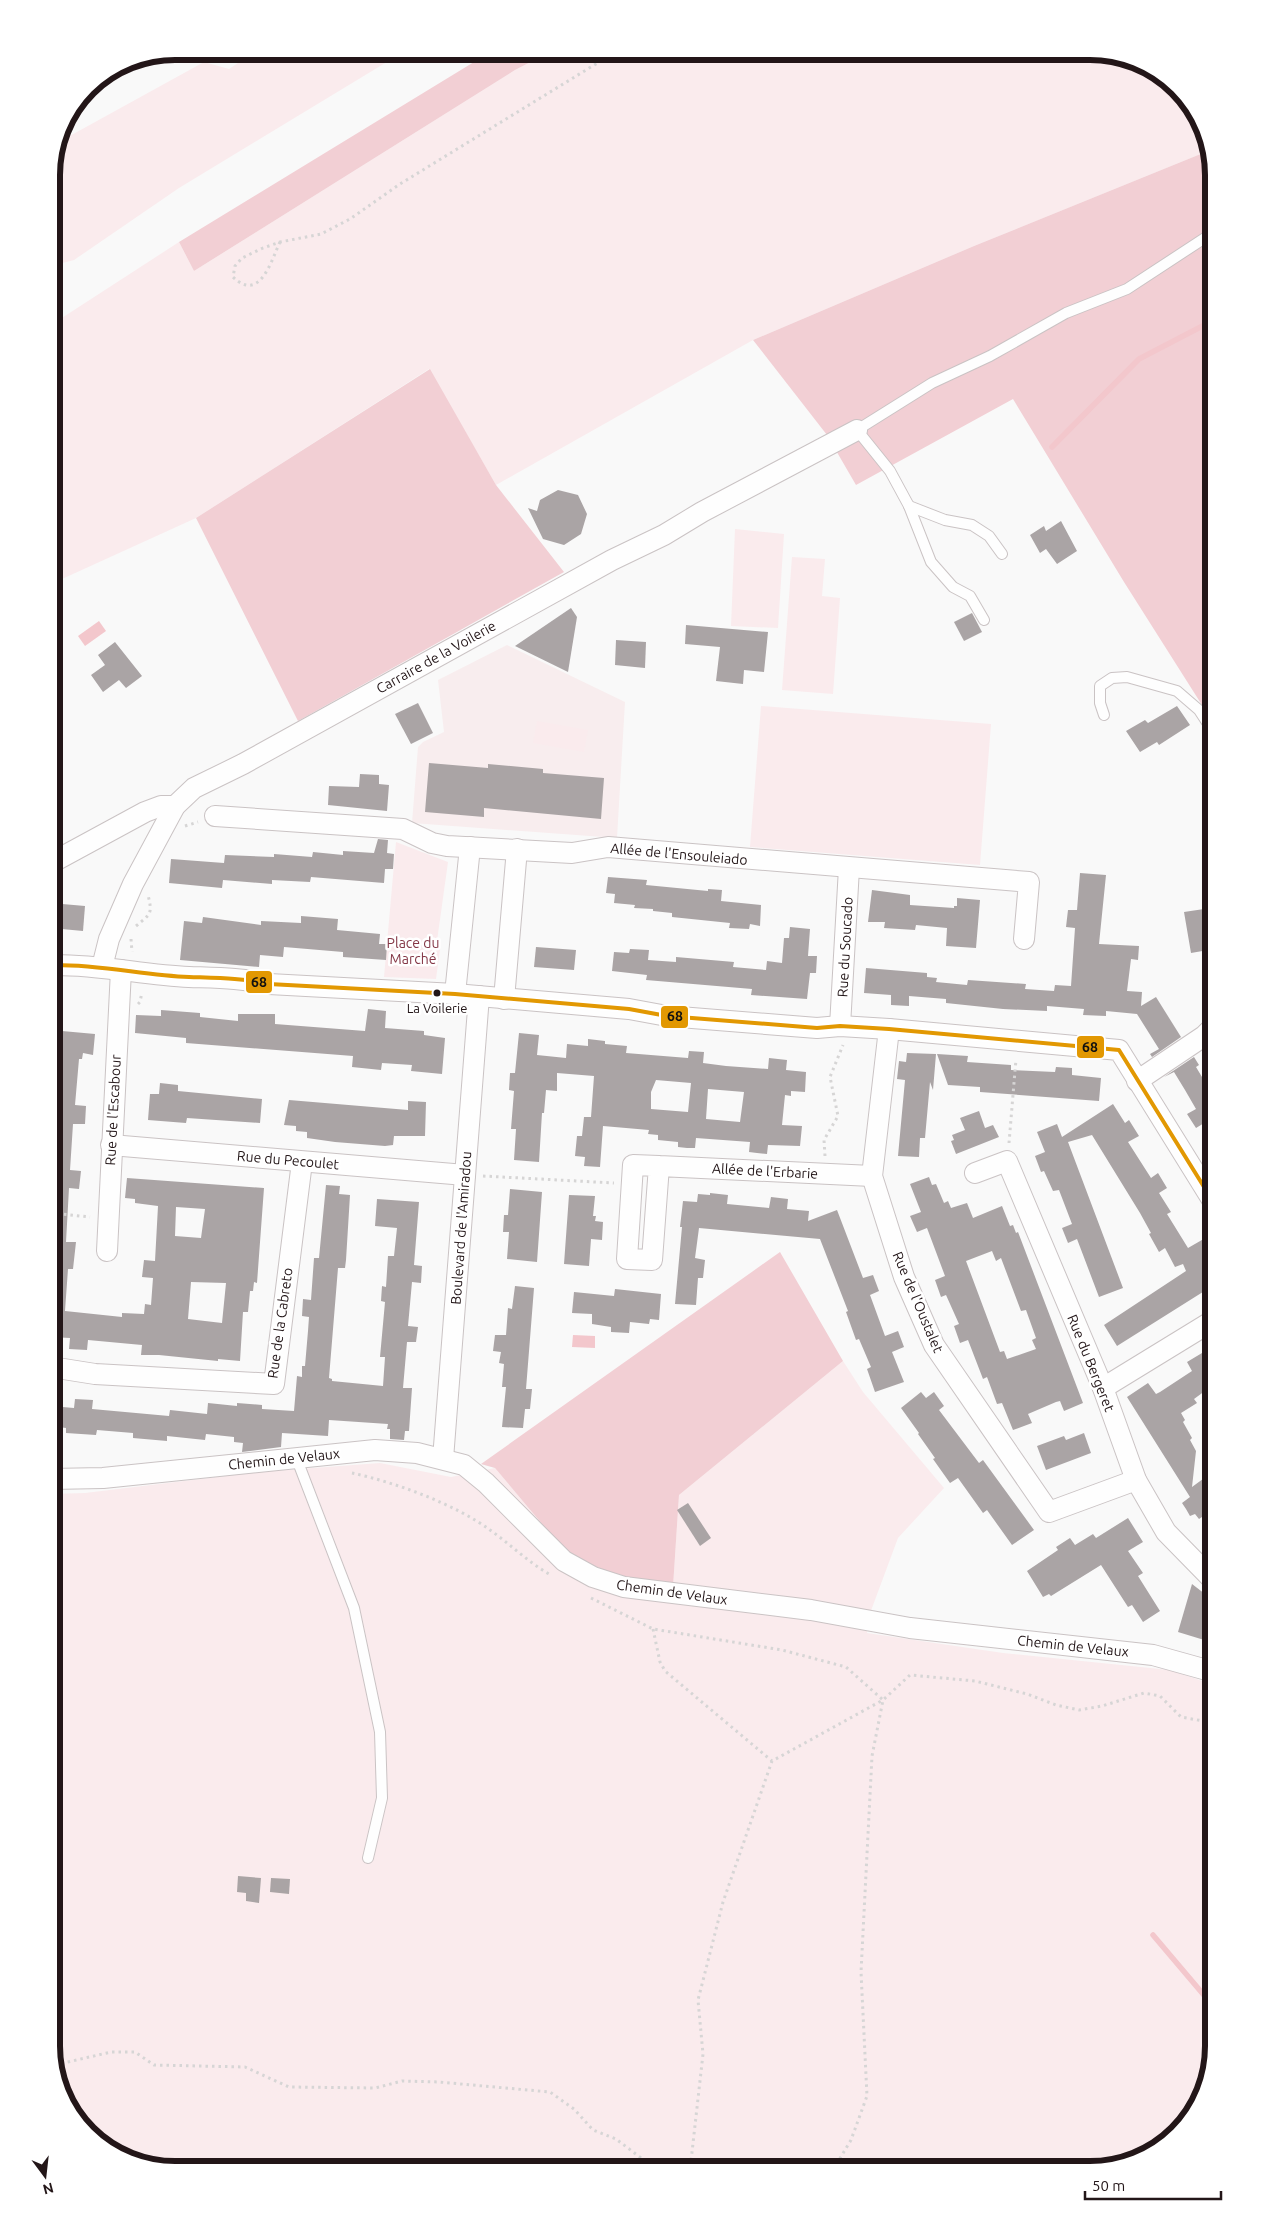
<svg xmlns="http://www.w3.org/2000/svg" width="1265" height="2221" font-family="Ubuntu,sans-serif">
  <rect width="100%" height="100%" fill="#f9f9f9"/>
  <path fill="#f8edee" d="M507,645L625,702L617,838L412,823L418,747L423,742L444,732L438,680Z"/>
  <g fill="#faebed">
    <path d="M256,51H405L179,188L74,260L51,266V167L57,143L204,62L229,69Z"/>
    <path d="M552,51L1099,52L1159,72L1201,120L1208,151L974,246L753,340L496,485L429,369L196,518L51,584V325L179,242L194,271L515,70Z"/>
    <path d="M735,529L784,534L778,628L731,626Z"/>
    <path d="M792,557L825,559L822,596L840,598L833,694L782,690Z"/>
    <path d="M761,706L991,724L980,865L750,847Z"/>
    <path d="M537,721L588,730L584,752L533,743Z"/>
    <path d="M396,842L448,862L437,941L441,942L436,979L384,977Z"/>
    <path d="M843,1361L863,1392L944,1488L898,1538L869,1616L867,1633L1003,1653L1170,1670L1214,1685V2047L1193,2115L1145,2157L1090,2170H167L106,2149L64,2101L51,2046V1494L85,1493L259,1472L380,1463L451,1477L495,1468L569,1556L673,1587L679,1495Z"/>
  </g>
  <g fill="#f2cfd4">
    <path d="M492,51H552L515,70L194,271L179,242Z"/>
    <path d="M1208,151L1214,175V724L1124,582L1013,399L856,485L827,435L753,340L974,246Z"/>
    <path d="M430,369L496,485L564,572L298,721L196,518Z"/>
    <path d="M780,1252L843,1361L679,1495L673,1587L620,1576L569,1556L495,1468L481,1464Z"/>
  </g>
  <g fill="#f3c7cc">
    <path d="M99,621L106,631L85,646L78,636Z"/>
    <path d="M573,1335L595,1336V1348L572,1347Z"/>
  </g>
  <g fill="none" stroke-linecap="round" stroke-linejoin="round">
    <g stroke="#f3c7cc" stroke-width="5.5">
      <path d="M1052,447L1139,359L1214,320"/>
      <path d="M1153,1935L1214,2007"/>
    </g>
  </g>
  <g fill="#aaa4a5" fill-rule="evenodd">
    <path d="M558,490L578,495L587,514L581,534L564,545L543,539L528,508L537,511L540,500Z"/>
    <path d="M1061,521L1077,551L1057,564L1046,549L1040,553L1030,535L1044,526L1046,531Z"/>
    <path d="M571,608L577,617L568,672L515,646Z"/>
    <path d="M972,613L982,632L964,641L954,622Z"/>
    <path d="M686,625L768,632L764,672L744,670L743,684L716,681L720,647L685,644Z"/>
    <path d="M616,640L646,642L645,668L615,665Z"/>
    <path d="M115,642L142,676L126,688L119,680L103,692L91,675L105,665L98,655Z"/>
    <path d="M418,703L433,733L411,744L395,714Z"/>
    <path d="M1177,706L1190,725L1159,745L1157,742L1140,752L1126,731L1145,720L1148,723Z"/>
    <path d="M429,763L488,768V764L543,769V773L604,778L601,819L484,808V817L425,812Z"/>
    <path d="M360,774L379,775V784L389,785L387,811L328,805L329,786L359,787Z"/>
    <path d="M378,839L388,840L387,853L394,854L393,869H385L384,883L311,877L310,882L272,880V884L223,880L222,888L169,883L171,859L224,863L225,855L274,857V854L312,857L313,852L343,855V851L374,853Z"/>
    <path d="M1080,873L1106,875L1099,944L1139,946L1138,960L1131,959L1127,991L1142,992L1141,1006L1156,997L1181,1037L1152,1057L1150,1054L1159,1049L1137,1014L1106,1011V1016L1083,1015L1084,1009L1047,1006V1011L1003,1009L946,1003V999L909,996V1006L891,1005V995L864,993L866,968L927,973V977L937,978L936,982L967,985L968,980L1026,984L1025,989L1054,991L1055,985L1071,986L1075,928L1066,927L1068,910H1077Z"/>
    <path d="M608,877L647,880L646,885L708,891V889L722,890L721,901L761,905L760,926L750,924L749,929L729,928L730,923L672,917V913L653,911V909L634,908L635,905L614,903L615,894L606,893Z"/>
    <path d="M872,890L910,895V905L954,908V906H957V898L980,900L976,948L946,946L947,928L916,925L915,930L884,928L885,922H868Z"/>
    <path d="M51,903L85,906L83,931L51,928Z"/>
    <path d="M1204,909V913L1214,911V949L1191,953L1184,912Z"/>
    <path d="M301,916L338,919L337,930L380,934L379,944H387L386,960L343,957V952L284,947L283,957L260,955L259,967L180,960L184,921L202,923L203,917L261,925V921L301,923Z"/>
    <path d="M790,927L810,929L808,956H817L816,973H810L807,999L751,995L752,989L646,980L647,975L612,971L614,952L629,953L630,949L649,950L648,960L676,962V957L734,962L733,967L766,970L767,961L782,963L784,938H789Z"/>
    <path d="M536,947L576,950L574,970L534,967Z"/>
    <path d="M368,1009L386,1011L385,1028L424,1031V1035L445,1038L442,1074L411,1071L412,1065L382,1063L381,1070L352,1067L353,1056L186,1043V1038L135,1033L136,1015L161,1016V1010L200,1013V1017L238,1021V1014H275V1024L365,1031Z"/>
    <path d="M51,1030L95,1034L93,1055L83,1053L82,1059H79L75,1105L86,1106L85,1124H73L70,1170L81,1171L79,1189L69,1188L66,1242H76L73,1269H68L65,1311L122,1317V1313L144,1314L145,1304L151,1305L153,1278L142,1277L144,1260L155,1261L158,1206L135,1203V1199L125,1198L127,1178L264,1188L257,1283L254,1282L253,1291H250L248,1312H243L240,1361L218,1359V1361L159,1355H141L142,1345L88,1340L87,1350L69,1349L70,1338L51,1337ZM176,1207L205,1209L201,1238L175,1236ZM191,1282L226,1283L222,1323L188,1319Z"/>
    <path d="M519,1033L539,1035L537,1055L566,1058L567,1044L588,1046V1039L605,1041V1044L627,1046L626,1053L688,1058L689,1051L704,1052L703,1063L726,1066L768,1069L769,1058L787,1060L786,1070L806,1072L805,1092L791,1091V1096L785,1095L782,1125L802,1126L800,1146L768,1145L767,1154L757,1153L749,1152L750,1142L696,1138L695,1148H687L678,1147V1142L658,1140V1135L648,1134L649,1130L603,1126L600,1167L584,1166L585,1157L575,1156L577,1136H582L584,1117H591L594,1076L557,1073V1091L546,1090L544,1113H542L539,1162L514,1160L516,1129H511L514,1091L509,1090L510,1073H515ZM656,1080L691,1083L688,1112L651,1109V1092ZM708,1089L744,1092L740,1122L706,1119Z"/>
    <path d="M907,1053L936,1054L933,1090L930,1082L925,1138H920L919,1157L898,1156L905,1080L897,1079L899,1061L906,1062Z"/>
    <path d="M937,1054L968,1056L967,1062L1011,1065V1070L1055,1072L1056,1067L1072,1068V1075L1101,1078L1099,1101L980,1092V1087L948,1085Z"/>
    <path d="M1194,1057L1199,1065L1196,1067L1214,1097V1117L1196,1128L1187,1114L1196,1109L1185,1090L1174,1072L1164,1077Z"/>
    <path d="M160,1083L178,1085V1091L262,1099L260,1123L187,1118L186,1123L148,1120L150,1094H159Z"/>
    <path d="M289,1100L408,1110V1101L426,1102L425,1136H394L393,1145L385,1146L335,1142L307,1138V1132L296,1131V1126L284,1125Z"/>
    <path d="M1113,1104L1125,1123L1129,1120L1139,1136L1128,1142L1151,1178L1158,1173L1167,1188L1159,1193L1171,1212L1167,1214L1188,1248L1214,1233V1285L1117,1346L1104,1325L1186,1271L1183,1264L1175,1267L1165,1248L1159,1252L1149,1234L1151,1233L1140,1213L1092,1135L1068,1142L1123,1288L1099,1297L1077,1239L1068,1243L1062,1228L1072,1224L1059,1190L1053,1191L1044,1171L1041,1172L1035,1156L1045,1152L1037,1132L1057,1124L1062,1137Z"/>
    <path d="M979,1111L985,1128L993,1125L999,1137L956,1154L951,1141L954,1140L952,1135L965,1130L960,1118Z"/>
    <path d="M929,1177L932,1185L936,1184L944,1203L948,1201L951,1208L967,1203L973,1218L1002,1206L1010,1226L1013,1225L1016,1233L1018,1232L1083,1403L1064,1411L1060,1401L1056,1402L1028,1414L1032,1423L1013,1430L1002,1403L997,1404L987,1377L983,1379L968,1340L960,1343L954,1326L959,1324L946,1295L941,1297L935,1280L945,1276L927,1228L917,1232L910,1216L921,1212L910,1184ZM992,1251L996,1261L1001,1258L1021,1311L1026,1310L1036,1338L1032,1340L1036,1349L1007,1359L1004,1351L1000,1352L966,1261Z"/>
    <path d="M326,1185L340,1186L339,1194L350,1195L346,1260L345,1268H338L329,1378L332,1379V1381L383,1386L385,1357H380L385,1302L381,1301L382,1286L386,1287L388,1256H394L397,1228L375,1226L377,1199L419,1202L414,1265L422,1266L421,1283L412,1282L408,1326L418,1327L416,1342H407L403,1388H412L409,1431H405L404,1440L390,1439V1429H387L388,1424L329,1420L328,1436L282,1433L281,1447L242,1452L243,1443L234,1442V1437L206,1434L205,1440L167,1436V1441L133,1438V1433L97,1430L96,1435L66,1433V1428L51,1426V1406L74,1408L75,1399L93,1400L92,1409L169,1416L170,1410L207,1414L208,1403L237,1406V1403L262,1405V1409L294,1411L297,1376L302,1377V1366H305L308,1331L309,1317L302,1316L303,1299L311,1300L314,1258H319Z"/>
    <path d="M510,1189L542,1192L537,1262L507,1259L509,1232H503L504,1215H508Z"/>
    <path d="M710,1193L728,1195L727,1204L769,1208L771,1197L788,1199L787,1209L809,1211L808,1221L837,1210L863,1278L873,1275L879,1291L870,1295L885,1336L898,1331L904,1347L892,1352L904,1382L875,1392L867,1369L871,1367L859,1339L856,1340L846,1312L848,1311L820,1239L699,1228L695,1258L705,1260L703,1278H698L696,1305L675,1304L682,1227H680L683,1201L697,1202L698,1194L710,1195Z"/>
    <path d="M569,1195L595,1196L593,1216H596L595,1221L603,1222L602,1240L591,1239L589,1266L564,1264Z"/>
    <path d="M515,1286L534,1288L526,1389H532L530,1409H525L523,1428L502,1427L506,1387H502L504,1364L499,1363L501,1352L493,1351L495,1335H506L508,1308L512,1309Z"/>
    <path d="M615,1289L661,1294L659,1320L650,1319L649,1324L630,1322L629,1333L611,1332V1327L592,1324V1314L572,1313L574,1292L614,1296Z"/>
    <path d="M1202,1353L1207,1361L1214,1357V1388H1209L1194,1399L1197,1403L1181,1413L1185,1420L1183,1422L1192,1438L1190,1440L1196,1451L1192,1487L1207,1476L1214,1486V1539L1202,1517L1199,1519L1195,1514L1190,1516L1186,1509L1182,1503L1190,1497L1127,1397L1148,1383L1156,1394L1160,1392L1192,1371L1187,1362Z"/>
    <path d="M921,1392L926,1398L934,1392L944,1406L939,1410L979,1463L983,1460L1034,1530L1012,1545L987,1510L983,1513L958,1478L950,1483L933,1459L935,1458L918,1434L919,1433L901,1408Z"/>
    <path d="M1084,1433L1091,1453L1046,1470L1037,1446L1064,1436L1066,1440Z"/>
    <path d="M688,1503L711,1538L700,1546L677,1510Z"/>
    <path d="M1128,1518L1143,1542L1128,1551L1143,1573L1138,1576L1160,1611L1143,1622L1132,1605L1128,1607L1101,1565L1051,1596L1049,1594L1043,1597L1027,1571L1058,1550L1056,1547L1070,1538L1075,1545L1093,1534L1096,1538Z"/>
    <path d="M1192,1584L1214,1601V1643L1178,1632Z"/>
    <path d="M238,1876L261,1878L259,1903L246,1901V1893L237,1892Z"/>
    <path d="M271,1878L290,1879L289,1894L270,1892Z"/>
  </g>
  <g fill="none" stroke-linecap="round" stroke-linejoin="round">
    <defs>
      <g id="lane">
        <path d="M909,506L945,520L972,525L989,536L1002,554"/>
        <path d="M984,620L970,596L953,587L931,562L909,506L890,471L857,430L932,383L990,356L1066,313L1127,289L1214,232"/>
        <path d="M1104,715L1100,703V686L1112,678L1127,677L1177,691L1199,710L1214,733"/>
        <path d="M296,1457L354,1608L380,1732L382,1798L368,1858"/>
      </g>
      <g id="street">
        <path d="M215,816L403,829L432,843L447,846L572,853L608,847L1029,882L1024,939"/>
        <path d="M51,863L145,812L161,806H175"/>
        <path d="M51,965C98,964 143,975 189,977C217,978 242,978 269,984L455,994L629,1009L667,1016L817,1028L840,1026L889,1029L1119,1050L1214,1203"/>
        <path d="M102,967L109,939L133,884L175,806L194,788L243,764L612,560L664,535L702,512L857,430"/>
        <path d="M455,994L470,847"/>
        <path d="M504,999L517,849"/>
        <path d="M840,1026L849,868"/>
        <path d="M889,1029L872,1176L904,1277L934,1345L1049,1512L1136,1480"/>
        <path d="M1137,1081L1204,1036L1214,1026"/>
        <path d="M111,1145L465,1175"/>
        <path d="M659,1166L652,1260L627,1259L633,1165L659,1166L872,1176"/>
        <path d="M975,1173L1007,1161L1103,1388L1136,1480L1166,1532L1214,1581"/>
        <path d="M107,1251L121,970"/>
        <path d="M51,1367L95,1374L274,1384L302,1162"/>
        <path d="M1103,1388L1214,1320"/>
        <path d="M443,1459L479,996"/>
        <path d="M51,1479L103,1478L375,1450L417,1453L464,1465L486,1483L564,1561L593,1577L624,1587L811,1610L910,1628L1153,1655L1214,1672"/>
      </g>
    </defs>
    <use href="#lane" stroke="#cac3c4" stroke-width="12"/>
    <use href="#street" stroke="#cac3c4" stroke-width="22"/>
    <g stroke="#d6d5d5" stroke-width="3" stroke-dasharray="2.5 4" stroke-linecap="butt">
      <path d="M280,242C271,261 260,303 233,277L235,266L242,258L263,248L280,242L321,234L350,219L400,184L617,51"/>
      <path d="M185,826L198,822"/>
      <path d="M136,926C150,914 153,915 148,895"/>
      <path d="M131,939L132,952"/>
      <path d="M138,1004L140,1002L142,992"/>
      <path d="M1009,1143L1016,1059"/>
      <path d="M825,1156L824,1140L838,1116L830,1077L843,1045"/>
      <path d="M483,1176L614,1183"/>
      <path d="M51,1213L90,1217"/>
      <path d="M352,1473C394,1482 455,1504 490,1530C510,1544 528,1562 549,1574"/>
      <path d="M591,1598L653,1629L782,1650L846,1667L883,1700L772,1761L723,1902L698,2000L703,2054L690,2170"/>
      <path d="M653,1629L660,1662L665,1671L772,1761"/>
      <path d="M55,2065L111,2052H135L154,2065L245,2067L289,2087L375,2088L402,2081L439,2082L550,2092L574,2109L593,2130L616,2139L649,2164L666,2170"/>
      <path d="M833,2170L851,2140L867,2096L861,1972L872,1756L883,1700L910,1675L975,1681L1027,1694L1056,1705L1079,1710L1102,1706L1144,1693L1160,1696L1181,1717L1214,1723"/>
    </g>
    <use href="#lane" stroke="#fefefe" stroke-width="10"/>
    <use href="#street" stroke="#fefefe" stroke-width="20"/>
    <defs>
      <path id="bus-1" d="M51,965C98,964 143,975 189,977C217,978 242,978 269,984L455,994L629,1009L667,1016L817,1028L840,1026L889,1029L1119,1050L1214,1203"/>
    </defs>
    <use href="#bus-1" stroke="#fff" stroke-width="8"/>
    <use href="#bus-1" stroke="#e29802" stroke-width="4"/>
  </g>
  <circle fill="#231618" stroke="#fff" stroke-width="2" cx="437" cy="993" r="4.5"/>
  <g text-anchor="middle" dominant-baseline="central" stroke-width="5" stroke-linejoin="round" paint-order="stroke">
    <g font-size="13" fill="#231618" stroke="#fff">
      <text x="437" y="1008">La Voilerie</text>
    </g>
    <g font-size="14" fill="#231618" stroke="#fff">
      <text transform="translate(436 657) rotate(-29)">Carraire de la Voilerie</text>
      <text transform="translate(679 854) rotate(5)">Allée de l'Ensouleiado</text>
      <text transform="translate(845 947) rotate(-87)">Rue du Soucado</text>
      <text transform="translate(113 1110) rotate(-87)">Rue de l'Escabour</text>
      <text transform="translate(288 1160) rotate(5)">Rue du Pecoulet</text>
      <text transform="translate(765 1171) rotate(3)">Allée de l'Erbarie</text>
      <text transform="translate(461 1228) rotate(-86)">Boulevard de l'Amiradou</text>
      <text transform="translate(918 1302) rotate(67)">Rue de l'Oustalet</text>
      <text transform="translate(280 1323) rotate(-82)">Rue de la Cabreto</text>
      <text transform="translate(1091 1363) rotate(68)">Rue du Bergeret</text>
      <text transform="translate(284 1459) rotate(-6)">Chemin de Velaux</text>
      <text transform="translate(672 1592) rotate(8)">Chemin de Velaux</text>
      <text transform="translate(1073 1646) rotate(6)">Chemin de Velaux</text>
    </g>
    <g font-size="14" fill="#843746" stroke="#fff">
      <text x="413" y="943">Place du<tspan x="413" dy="16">Marché</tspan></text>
    </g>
  </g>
  <path d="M0 0H1265V2221H0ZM175 60H1090A115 115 0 0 1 1205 175V2046A115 115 0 0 1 1090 2161H175A115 115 0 0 1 60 2046V175A115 115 0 0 1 175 60Z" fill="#fff" fill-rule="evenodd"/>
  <path fill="none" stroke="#231618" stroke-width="6" d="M175 60H1090A115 115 0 0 1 1205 175V2046A115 115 0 0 1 1090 2161H175A115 115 0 0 1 60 2046V175A115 115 0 0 1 175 60Z"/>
  <g stroke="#fff" stroke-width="2">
    <rect x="245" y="970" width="28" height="24" rx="5" fill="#e29802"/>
    <rect x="660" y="1005" width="29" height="24" rx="5" fill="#e29802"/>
    <rect x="1076" y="1035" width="29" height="24" rx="5" fill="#e29802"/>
  </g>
  <g font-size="14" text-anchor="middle" font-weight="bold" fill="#111">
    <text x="259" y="987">68</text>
    <text x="675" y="1021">68</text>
    <text x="1090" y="1052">68</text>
  </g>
  <g transform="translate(45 2176) rotate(165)" stroke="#ffffff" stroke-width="4" paint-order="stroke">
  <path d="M0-4L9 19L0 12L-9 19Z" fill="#231618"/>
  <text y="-8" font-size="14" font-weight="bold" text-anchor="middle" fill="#231618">N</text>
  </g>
  <path d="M1085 2191v8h136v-8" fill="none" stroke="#231618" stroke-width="2.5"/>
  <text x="1092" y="2191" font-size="15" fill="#231618" stroke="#ffffff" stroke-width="4" paint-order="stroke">50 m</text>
</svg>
